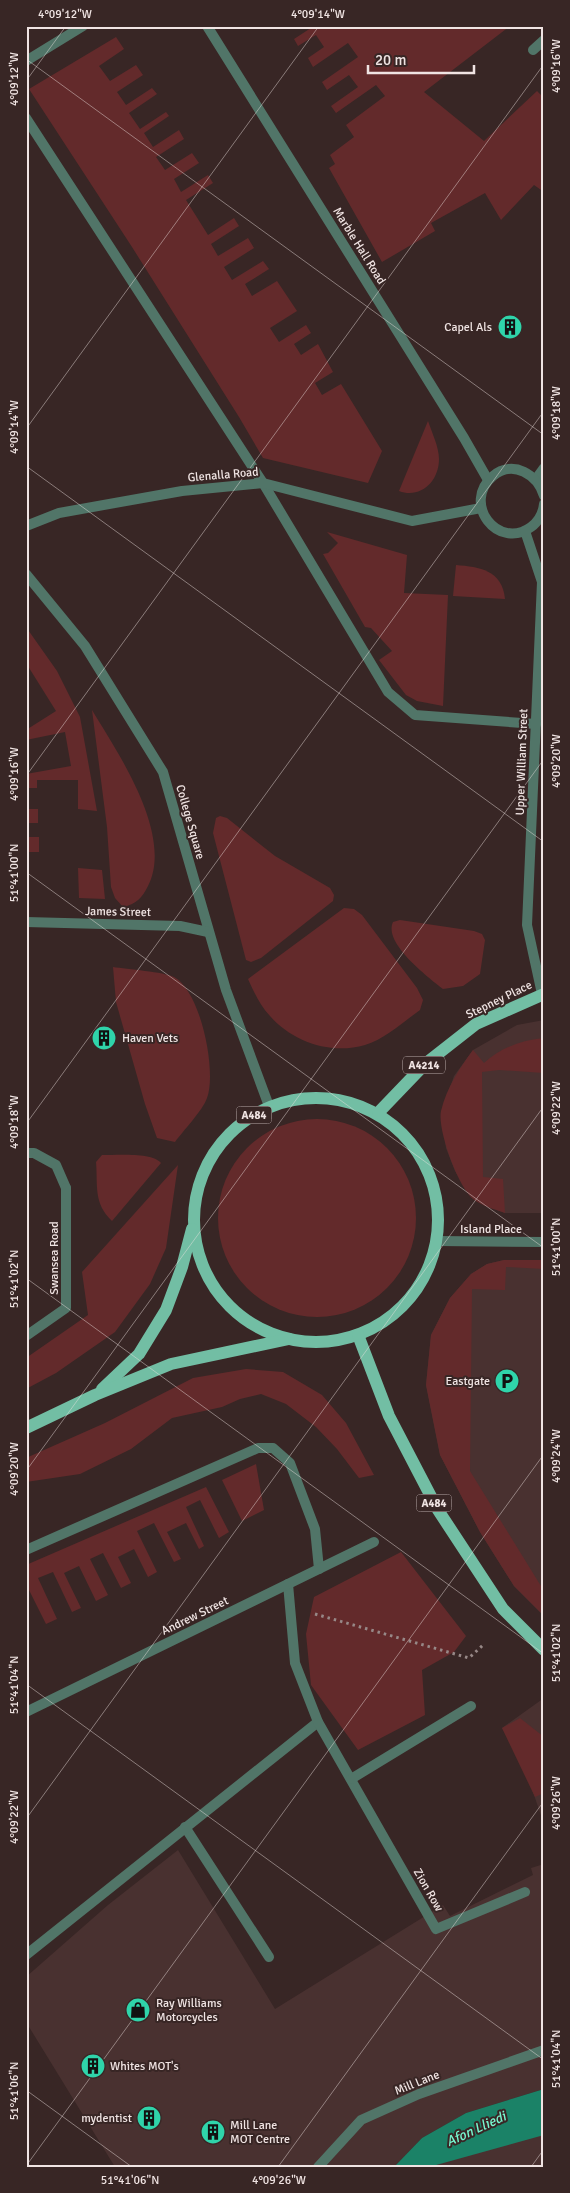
<svg xmlns="http://www.w3.org/2000/svg" width="570" height="2193" font-family="Signika,sans-serif">
  <rect width="100%" height="100%" fill="#382625"/>
  <g fill="#493130">
    <path d="M544,1020V1213H505L486,1206L472,1198L455,1171L446,1148L441,1113L454,1076L473,1050L517,1025Z"/>
    <path d="M504,1260H544V1616L514,1586L480,1532L440,1455L426,1385L431,1335L450,1298L471,1274L487,1264Z"/>
    <path d="M544,1698V1824L524,1766L502,1728Z"/>
    <path d="M178,1850L275,2009L443,1905L450,1916L533,1875L531,1868L544,1864V2089L466,2113L422,2138L394,2167H115L26,2022V1977L108,1905Z"/>
    <path d="M544,2128V2167H429L451,2142Z"/>
  </g>
  <g fill="#632a2b">
    <path d="M314,26H510L424,92L484,141L537,91L544,98V192L534,185L501,220L485,193L431,223L435,231L382,262L329,168L335,164L330,155L354,137L346,125L385,96L376,85L336,113L331,106L358,87L349,75L327,90L322,82L358,57L348,43L313,67L308,58L324,47L316,35L298,46L294,39Z"/>
    <path d="M116,37L124,49L99,66L110,81L136,65L143,75L117,92L126,105L152,88L157,94L129,113L140,129L166,112L169,116L144,133L153,147L179,130L184,139L156,157L165,170L192,153L199,163L174,179L181,192L208,175L213,183L186,200L208,235L234,218L239,226L211,244L218,256L248,238L254,248L224,267L232,280L263,261L269,269L245,284L252,296L277,281L297,311L270,328L279,342L306,325L311,333L294,344L301,355L318,344L333,372L315,383L322,395L341,384L382,451L368,483L263,458L239,417L132,247L29,89Z"/>
    <path d="M428,421C432,433 439,447 439,459C439,482 420,499 399,491Z"/>
    <path d="M327,532L407,555L404,593L448,595L443,706L417,701L406,695L379,660L392,651L371,628L365,627L323,554L328,553L338,543Z"/>
    <path d="M456,565C480,567 502,570 505,599L453,596Z"/>
    <path d="M26,627L57,671L80,717L97,811L78,809V780H37V788H26V774L71,766L65,732L26,740V730L56,711L26,663Z"/>
    <path d="M92,710C118,753 174,835 148,886C142,898 136,904 123,907L115,898L111,887L107,827Z"/>
    <rect x="26" y="809" width="12" height="14"/>
    <path d="M220,816L227,818L275,856L330,888L334,895L333,901L261,958L251,962L246,960L213,833L216,818Z"/>
    <rect x="26" y="837" width="13" height="15"/>
    <path d="M78,868L102,870L105,899L79,898Z"/>
    <path d="M344,908L354,909L362,915L417,988L423,1000L420,1010C403,1022 385,1039 365,1045C331,1055 293,1042 270,1016C260,1006 254,992 248,979Z"/>
    <path d="M400,920L474,931L482,934L485,940L480,974L463,986L443,989C428,977 383,943 393,922Z"/>
    <path d="M113,967C127,969 164,972 174,977C201,991 217,1072 207,1098C203,1110 183,1131 175,1142L157,1138L145,1104L116,1002Z"/>
    <path d="M544,1038V1073L499,1070L482,1072L483,1177L503,1179L505,1213C494,1209 482,1206 473,1199C458,1187 437,1129 441,1111C447,1087 459,1069 473,1050L484,1063C500,1048 522,1040 544,1038Z"/>
    <circle cx="317" cy="1218" r="99"/>
    <path d="M102,1155C116,1155 153,1152 161,1163L112,1221C93,1203 98,1185 96,1162Z"/>
    <path d="M178,1165L166,1248L150,1284L115,1332L56,1373L26,1389V1358L88,1315L82,1272Z"/>
    <path d="M504,1260H544V1269L506,1267L505,1290L472,1289L470,1471L544,1591V1616L514,1586L480,1532L440,1455L426,1385L431,1335L450,1298L471,1274L487,1264Z"/>
    <path d="M246,1369L283,1372L322,1395L346,1423L374,1475L359,1478L337,1449L316,1427L286,1404L261,1394L240,1399L222,1407L172,1418L131,1449L80,1474L26,1482V1458L105,1423L193,1378Z"/>
    <path d="M256,1464L264,1510L242,1521L222,1480Z"/>
    <path d="M206,1487L229,1532L219,1538L200,1500L186,1507L204,1546L199,1549L186,1523L167,1532L181,1559L174,1562L154,1523L137,1531L157,1572L148,1577L134,1549L118,1557L131,1583L121,1588L103,1553L90,1559L108,1595L96,1601L79,1566L64,1573L81,1608L72,1612L53,1572L38,1578L57,1619L46,1624L29,1590L26,1591V1565Z"/>
    <path d="M401,1552L466,1636L454,1652L422,1670L425,1715L358,1750L311,1685L306,1634L314,1597Z"/>
    <path d="M520,1718L544,1737V1793L535,1797L502,1728Z"/>
  </g>
  <path fill="#1b8267" d="M544,2089V2135L429,2167H394L422,2138L466,2113Z"/>
  <g fill="none" stroke-linecap="round" stroke-linejoin="round">
    <path stroke="#978887" stroke-width="3" stroke-dasharray="2.5 4" stroke-linecap="butt" d="M315,1614L469,1658L483,1645"/>
    <g stroke="#517568" stroke-width="10">
      <path d="M26,118L263,483L388,692L415,715L536,724"/>
      <path d="M26,1153H34L56,1165L66,1188"/>
      <path d="M438,1241L544,1242"/>
      <path d="M26,1550L258,1448H273L290,1463L315,1529L319,1569"/>
      <path d="M185,1827L269,1957"/>
      <path d="M26,1955L318,1722"/>
      <path d="M318,2167L361,2120L419,2094L544,2050"/>
    </g>
    <g stroke="#517568" stroke-width="10">
      <path d="M207,26L464,438L488,480"/>
      <path d="M533,50L544,40"/>
      <path d="M26,61L83,26"/>
      <path d="M536,479L544,468"/>
      <path d="M544,496C538,475 513,459 493,476C461,503 498,551 531,527C538,522 543,513 544,504"/>
      <path d="M26,526L59,513L182,491L263,483L412,521L481,508"/>
      <path d="M525,531L542,582L527,925L542,994"/>
      <path d="M26,574L85,646L163,772L226,990L269,1106"/>
      <path d="M26,922L180,926L208,932"/>
      <path d="M26,1336L66,1308V1188"/>
      <path d="M288,1584L295,1663L318,1722L436,1929L525,1892"/>
      <path d="M26,1712L374,1542"/>
      <path d="M351,1779L471,1706"/>
    </g>
    <g stroke="#72bea4" stroke-width="12">
      <circle cx="316" cy="1220" r="122"/>
      <path d="M378,1113L425,1064L476,1024L544,994"/>
      <path d="M358,1335L389,1416L438,1510L503,1609L544,1650"/>
      <path d="M102,1389L139,1354L166,1310L182,1267L192,1229"/>
      <path d="M26,1428L95,1395L171,1364L289,1339"/>
    </g>
  </g>
  <path fill="none" stroke="#f0e4e3" stroke-width="1" stroke-opacity="0.45" d="M540,26L544,29M26,59L544,435M26,81L66,26M26,429L319,26M26,466L544,842M26,776L544,64M26,872L544,1248M26,1124L544,411M26,1278L544,1654M26,1471L544,759M26,1684L544,2060M26,1819L544,1106M26,2090L132,2167M26,2166L544,1454M278,2167L544,1801M531,2167L544,2149"/>
  <defs>
    <symbol id="building-disc" viewBox="-11 -11 22 22"><circle r="9.5" fill="#2fd4aa" stroke="#382625"/><path d="M-4-6H4V6H1V3H-1V6H-4ZM-2.5-4.3h1.7v1.8h-1.7ZM.8-4.3h1.7v1.8H.8ZM-2.5-1h1.7V.8h-1.7ZM.8-1h1.7V.8H.8Z" fill="#111"/></symbol>
    <symbol id="parking-disc" viewBox="-11 -11 22 22"><circle r="9.5" fill="#2fd4aa" stroke="#382625"/><path d="M-3.5-5.5H1a3.5 3.5 0 0 1 0 7H-1V5.5H-3.5ZM-1-3.4V-.6H.8a1.4 1.4 0 0 0 0-2.8Z" fill="#111"/></symbol>
    <symbol id="shop-disc" viewBox="-11 -11 22 22"><circle r="9.5" fill="#2fd4aa" stroke="#382625"/><path d="M-5-2.5h2.3a2.7 3.5 0 0 1 5.4 0H5L5.5 6h-11ZM-1.5-2.5h3a1.5 2.3 0 0 0-3 0Z" fill="#111"/></symbol>
  </defs>
  <g fill-rule="evenodd">
    <use href="#building-disc" x="496" y="313" width="28" height="28"/>
    <use href="#building-disc" x="90" y="1024" width="28" height="28"/>
    <use href="#parking-disc" x="493" y="1367" width="28" height="28"/>
    <use href="#shop-disc" x="124" y="1996" width="28" height="28"/>
    <use href="#building-disc" x="79" y="2052" width="28" height="28"/>
    <use href="#building-disc" x="135" y="2104" width="28" height="28"/>
    <use href="#building-disc" x="199" y="2118" width="28" height="28"/>
  </g>
  <g text-anchor="middle" dominant-baseline="central" stroke-width="4" stroke-linejoin="round" paint-order="stroke">
    <g fill="#382625" stroke="#b9abaa" stroke-width="1">
      <rect x="403" y="1056.5" width="42" height="17" rx="4"/>
      <rect x="236.5" y="1106.5" width="35" height="17" rx="4"/>
      <rect x="416.5" y="1494.5" width="35" height="17" rx="4"/>
    </g>
    <g font-size="11" font-weight="bold" fill="#f0e4e3">
      <text x="424" y="1065">A4214</text>
      <text x="254" y="1115">A484</text>
      <text x="434" y="1503">A484</text>
    </g>
    <g font-size="12" fill="#f0e4e3" stroke="#382625">
      <text transform="translate(359 246) rotate(58)">Marble Hall Road</text>
      <text transform="translate(223 475) rotate(-5)">Glenalla Road</text>
      <text transform="translate(522 762) rotate(-88)">Upper William Street</text>
      <text transform="translate(190 822) rotate(74)">College Square</text>
      <text transform="translate(118 912) rotate(1)">James Street</text>
      <text transform="translate(499 1000) rotate(-26)">Stepney Place</text>
      <text x="491" y="1229">Island Place</text>
      <text transform="translate(54 1258) rotate(-90)">Swansea Road</text>
      <text transform="translate(195 1616) rotate(-26)">Andrew Street</text>
      <text transform="translate(428 1890) rotate(60)">Zion Row</text>
      <text transform="translate(417 2083) rotate(-22)">Mill Lane</text>
    </g>
    <g font-size="12" fill="#f0e4e3" stroke="#382625" text-anchor="start">
      <text x="492" y="327" text-anchor="end">Capel Als</text>
      <text x="122" y="1038">Haven Vets</text>
      <text x="490" y="1381" text-anchor="end">Eastgate</text>
      <text x="156" y="2003">Ray Williams<tspan x="156" dy="14">Motorcycles</tspan></text>
      <text x="110" y="2066">Whites MOT's</text>
      <text x="132" y="2118" text-anchor="end">mydentist</text>
      <text x="230" y="2125">Mill Lane<tspan x="230" dy="14">MOT Centre</tspan></text>
    </g>
    <g font-size="14" font-style="italic" fill="#77f8d0" stroke="#382625">
      <text transform="translate(476 2129) rotate(-25)">Afon Lliedi</text>
    </g>
  </g>
  <rect width="570" height="2193" fill="none" stroke="#382625" stroke-width="55"/>
  <path d="M368 65v8h106v-8" fill="none" stroke="#f0e4e3" stroke-width="2.5"/>
  <text x="375" y="65" font-size="15" fill="#f0e4e3" stroke="#382625" stroke-width="4" paint-order="stroke">20 m</text>
  <rect x="28" y="28" width="514" height="2138" fill="none" stroke="#f0e4e3" stroke-width="2"/>
  <g font-size="12" text-anchor="middle" fill="#f0e4e3">
    <text x="65" y="18">4°09'12"W</text>
    <text x="318" y="18">4°09'14"W</text>
    <text transform="translate(556 66) rotate(-90)" y="4">4°09'16"W</text>
    <text transform="translate(14 79) rotate(-90)" y="4">4°09'12"W</text>
    <text transform="translate(556 413) rotate(-90)" y="4">4°09'18"W</text>
    <text transform="translate(14 427) rotate(-90)" y="4">4°09'14"W</text>
    <text transform="translate(556 761) rotate(-90)" y="4">4°09'20"W</text>
    <text transform="translate(14 774) rotate(-90)" y="4">4°09'16"W</text>
    <text transform="translate(14 873) rotate(-90)" y="4">51°41'00"N</text>
    <text transform="translate(556 1108) rotate(-90)" y="4">4°09'22"W</text>
    <text transform="translate(14 1122) rotate(-90)" y="4">4°09'18"W</text>
    <text transform="translate(556 1247) rotate(-90)" y="4">51°41'00"N</text>
    <text transform="translate(14 1279) rotate(-90)" y="4">51°41'02"N</text>
    <text transform="translate(556 1456) rotate(-90)" y="4">4°09'24"W</text>
    <text transform="translate(14 1469) rotate(-90)" y="4">4°09'20"W</text>
    <text transform="translate(556 1653) rotate(-90)" y="4">51°41'02"N</text>
    <text transform="translate(14 1685) rotate(-90)" y="4">51°41'04"N</text>
    <text transform="translate(556 1803) rotate(-90)" y="4">4°09'26"W</text>
    <text transform="translate(14 1817) rotate(-90)" y="4">4°09'22"W</text>
    <text transform="translate(556 2059) rotate(-90)" y="4">51°41'04"N</text>
    <text transform="translate(14 2091) rotate(-90)" y="4">51°41'06"N</text>
    <text x="130" y="2184">51°41'06"N</text>
    <text x="279" y="2184">4°09'26"W</text>
  </g>
</svg>
